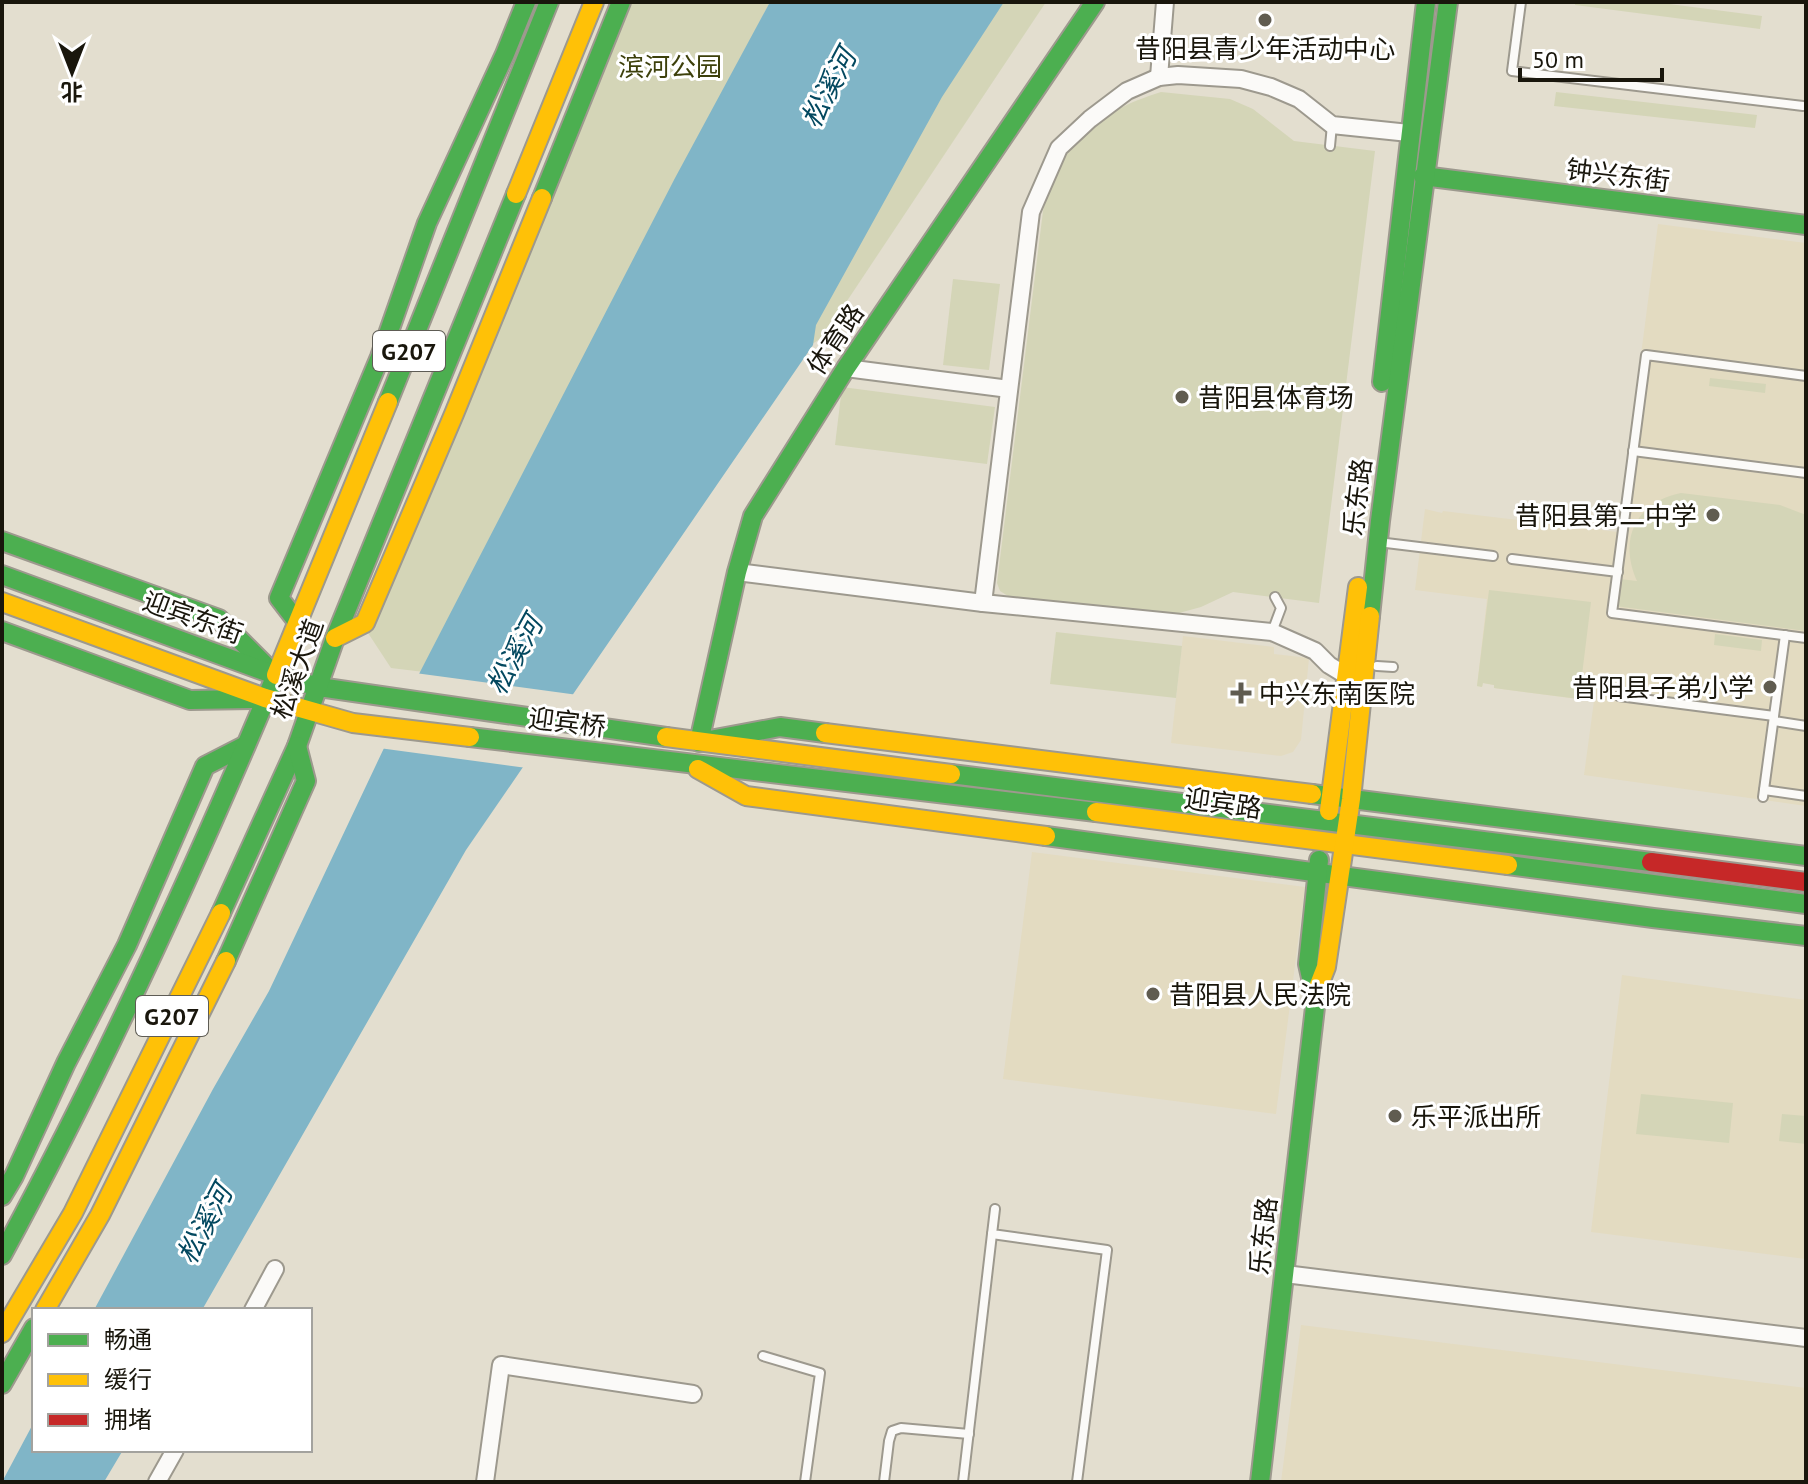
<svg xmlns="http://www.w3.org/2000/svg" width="1808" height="1484" font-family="'PT Sans','Noto Sans SC',sans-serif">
  <rect width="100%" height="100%" fill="#e3decf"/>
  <g fill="#e3dbc1">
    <path d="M1658,224L1806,243V806L1584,775L1594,701L1494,688V685L1483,683L1482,687L1477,686L1487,599L1415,590L1425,509L1442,513L1443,511L1618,532Z"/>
    <path d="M1183,636L1274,647V654L1309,658L1301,740L1293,752L1281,756L1171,743Z"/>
    <path d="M1032,852L1305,887L1276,1114L1003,1079Z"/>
    <path d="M1622,975L1806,1000V1259L1591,1232Z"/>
    <path d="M1301,1325L1806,1388V1482H1281Z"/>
  </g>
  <g fill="#d4d5b7">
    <path d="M632,2H770L424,672L391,668L368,633L464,410Z"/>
    <path d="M990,2H1046L823,337L806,348L811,322Z"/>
    <path d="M1575,2H1654L1762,16L1760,29L1575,5Z"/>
    <path d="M1161,92L1230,99L1253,109L1294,141L1375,151L1319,603L1233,592L1201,607L1179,613L1124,611L1008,596L1000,591L997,583L1043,211C1061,143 1094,113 1161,92Z"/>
    <path d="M1556,92L1757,115L1755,128L1554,106Z"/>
    <path d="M953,279L1000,284L989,370L943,365Z"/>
    <path d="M1710,378L1766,384L1765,393L1709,386Z"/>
    <path d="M842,387L995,407L987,464L835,445Z"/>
    <path d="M1681,493L1780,505L1806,515V631L1615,606L1619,579L1637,581C1618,539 1636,502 1681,493Z"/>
    <path d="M1489,590L1591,602L1579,699L1494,688V685L1483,683L1482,687L1477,686Z"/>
    <path d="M1056,632L1182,646L1176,698L1050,684Z"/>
    <path d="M1715,634L1762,640L1761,651L1714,645Z"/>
    <path d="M1641,1094L1733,1103L1729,1143L1636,1134Z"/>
    <path d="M1782,1114L1806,1116V1144L1779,1141Z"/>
  </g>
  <g fill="#80b5c7">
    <path d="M770,2H1004L942,97L816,325L813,345L466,850L202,1310H94L213,1089L269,991L420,672L675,178Z"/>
    <path d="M34,1422V1450H123L104,1482H2Z"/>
  </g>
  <path fill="#e3decf" d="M415,673L578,695L527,768L379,748Z"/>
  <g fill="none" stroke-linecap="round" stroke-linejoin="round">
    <defs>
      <g id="lane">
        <path d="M1521,2L1512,71L1803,106"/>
        <path d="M1330,146L1332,125"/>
        <path d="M1806,376L1646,355L1612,613L1806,638"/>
        <path d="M1633,451L1806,473"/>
        <path d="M1378,542L1493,556"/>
        <path d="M1512,559L1618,572"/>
        <path d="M1272,632L1281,608L1275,597"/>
        <path d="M1377,666L1393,667"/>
        <path d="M1619,696L1774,716"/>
        <path d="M1774,721L1806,726"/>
        <path d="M1764,790L1806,796"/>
        <path d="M1763,797L1785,635"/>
        <path d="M995,1209L992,1234L1107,1250L1077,1482"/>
        <path d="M763,1356L820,1373L805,1482"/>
        <path d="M884,1482L889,1441L892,1431L901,1428L969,1434"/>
        <path d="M963,1482L992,1234"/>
      </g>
      <g id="street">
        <path d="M1159,77L1165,2"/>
        <path d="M846,368L1009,389"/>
        <path d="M737,572L983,603L1272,632L1315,651L1329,665L1347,676"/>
        <path d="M983,603L1031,212L1059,148L1090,119L1127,91L1159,77L1178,75L1241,79L1271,87L1299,99L1332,125L1409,133"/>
        <path d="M1285,1274L1806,1338"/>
        <path d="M253,1310L275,1269"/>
        <path d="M157,1482L175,1450"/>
        <path d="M485,1482L501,1365L693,1394"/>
      </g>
      <g id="fast">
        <path d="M1423,176L1806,225"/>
        <path d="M542,198L621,2"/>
        <path d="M1382,382L1426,2"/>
        <path d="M388,402L549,2"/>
        <path d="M2,541L219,619L268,668"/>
        <path d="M2,575L275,675L319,687L666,737"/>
        <path d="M1370,616L1380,521L1448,2"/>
        <path d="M299,624L279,598L380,357L427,223L505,54L526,2"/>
        <path d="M2,631L190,700L252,699"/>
        <path d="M825,733L780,727L699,742L737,572L753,516L846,368L1095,2"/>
        <path d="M470,737L1096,812"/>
        <path d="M951,774L1651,862"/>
        <path d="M1312,794L1806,856"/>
        <path d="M1046,836L1653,918L1806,936"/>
        <path d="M1508,865L1806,904"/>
        <path d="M221,913L297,746L335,638L516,194"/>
        <path d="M226,961L306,781L297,746"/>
        <path d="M1315,996L1308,964L1319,860"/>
        <path d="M2,1196L14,1176L66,1063L127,945L205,766L244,746"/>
        <path d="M2,1255C104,1067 193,872 276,675"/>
        <path d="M2,1384L34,1328"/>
        <path d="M1260,1482L1317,990"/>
      </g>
      <g id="slow">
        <path d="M516,194L594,2"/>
        <path d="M2,602L265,698L353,723L470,737"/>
        <path d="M335,638L365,623L454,414L542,198"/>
        <path d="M276,675L388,402"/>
        <path d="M825,733L1312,794"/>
        <path d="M666,737L951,774"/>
        <path d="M698,769L746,796L1046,836"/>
        <path d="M1329,811L1358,587"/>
        <path d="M1096,812L1508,865"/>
        <path d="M1317,990L1326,967L1351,799L1370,616"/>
        <path d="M45,1310L100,1215L226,961"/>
        <path d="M2,1333L73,1213L221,913"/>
      </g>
      <path id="jam" d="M1651,862L1806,882"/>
    </defs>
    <use href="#lane" stroke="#9d998e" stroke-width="12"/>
    <use href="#street" stroke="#9d998e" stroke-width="20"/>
    <use href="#fast" stroke="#9d998e" stroke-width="22"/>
    <use href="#slow" stroke="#9d998e" stroke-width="22"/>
    <use href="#jam" stroke="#9d998e" stroke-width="22"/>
    <use href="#lane" stroke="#fbfaf8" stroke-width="8"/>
    <use href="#street" stroke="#fbfaf8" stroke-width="16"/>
    <use href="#fast" stroke="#4caf50" stroke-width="18"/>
    <use href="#slow" stroke="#ffc107" stroke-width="18"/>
    <use href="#jam" stroke="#c62828" stroke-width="18"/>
  </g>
  <g fill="#605c50" stroke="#fff" stroke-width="3">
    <circle cx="1265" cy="20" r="8"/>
    <circle cx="1182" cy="397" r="8"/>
    <circle cx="1713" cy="515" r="8"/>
    <circle cx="1770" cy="687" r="8"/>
    <path d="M1237 681h8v8h8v8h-8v8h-8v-8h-8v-8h8z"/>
    <circle cx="1153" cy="994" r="8"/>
    <circle cx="1395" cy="1116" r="8"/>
  </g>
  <g text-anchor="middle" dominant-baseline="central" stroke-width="6" stroke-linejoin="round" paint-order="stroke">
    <g fill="#fff" stroke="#5e5c55" stroke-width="2">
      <rect x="373" y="331" width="72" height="40" rx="6"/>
      <rect x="136" y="996" width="72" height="40" rx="6"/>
    </g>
    <g font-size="24" font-weight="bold" fill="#19160c">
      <text x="409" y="351">G207</text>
      <text x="172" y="1016">G207</text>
    </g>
    <g font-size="26" fill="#19160c" stroke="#fff" text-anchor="start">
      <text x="1265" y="48" text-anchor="middle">昔阳县青少年活动中心</text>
      <text x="1198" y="397">昔阳县体育场</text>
      <text x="1697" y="515" text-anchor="end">昔阳县第二中学</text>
      <text x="1754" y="687" text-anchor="end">昔阳县子弟小学</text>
      <text x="1259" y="693">中兴东南医院</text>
      <text x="1169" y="994">昔阳县人民法院</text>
      <text x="1411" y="1116">乐平派出所</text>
    </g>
    <g font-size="26" fill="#3d400b" stroke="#fff">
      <text x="670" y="66">滨河公园</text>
    </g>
    <g font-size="26" fill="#19160c" stroke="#fff">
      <text transform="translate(1618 175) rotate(7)">钟兴东街</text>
      <text transform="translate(835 339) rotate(-56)">体育路</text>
      <text transform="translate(1357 497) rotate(-83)">乐东路</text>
      <text transform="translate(193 617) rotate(20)">迎宾东街</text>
      <text transform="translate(297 669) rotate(-70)">松溪大道</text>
      <text transform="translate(567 722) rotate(7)">迎宾桥</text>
      <text transform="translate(1223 803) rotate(8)">迎宾路</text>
      <text transform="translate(1263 1236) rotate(-84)">乐东路</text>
    </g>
    <g font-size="28" font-style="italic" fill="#03485f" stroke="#fff">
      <text transform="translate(828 88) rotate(-62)">松溪河</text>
      <text transform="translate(514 655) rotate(-61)">松溪河</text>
      <text transform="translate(204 1224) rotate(-62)">松溪河</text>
    </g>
  </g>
  <rect width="1808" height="1484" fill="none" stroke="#19160c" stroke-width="8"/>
  <rect x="32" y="1308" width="280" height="144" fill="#ffffff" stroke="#a3a29e" stroke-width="2"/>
  <rect x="48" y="1334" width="40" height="12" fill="#4caf50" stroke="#a3a29e" stroke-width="2"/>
  <text x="104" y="1348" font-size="24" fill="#19160c">畅通</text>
  <rect x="48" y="1374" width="40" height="12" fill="#ffc107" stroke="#a3a29e" stroke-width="2"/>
  <text x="104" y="1388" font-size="24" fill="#19160c">缓行</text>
  <rect x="48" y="1414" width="40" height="12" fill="#c62828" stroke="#a3a29e" stroke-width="2"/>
  <text x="104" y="1428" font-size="24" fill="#19160c">拥堵</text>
  <g transform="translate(72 72) rotate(180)" stroke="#ffffff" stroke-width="6" paint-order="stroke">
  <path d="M0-6L14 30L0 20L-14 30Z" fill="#19160c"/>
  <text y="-12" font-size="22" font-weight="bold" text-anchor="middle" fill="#19160c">北</text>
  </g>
  <path d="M1520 68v12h142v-12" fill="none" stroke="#19160c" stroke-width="4"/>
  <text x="1532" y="68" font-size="24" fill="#19160c" stroke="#ffffff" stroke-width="6" paint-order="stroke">50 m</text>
</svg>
